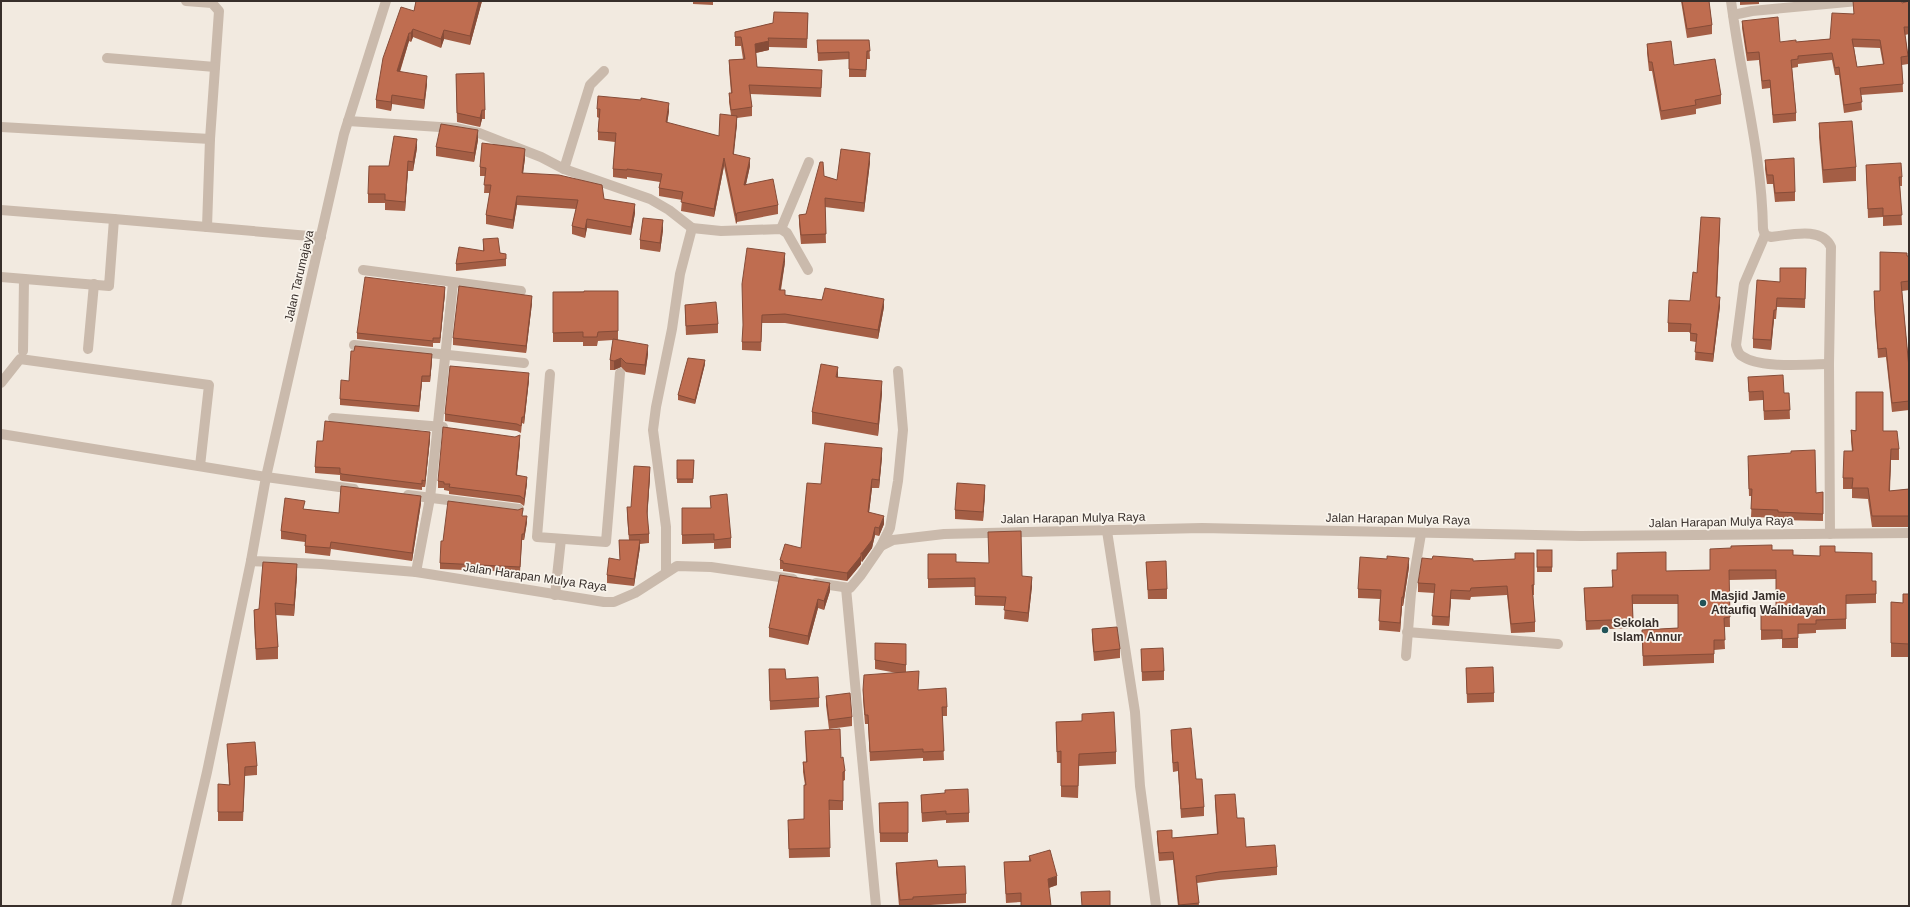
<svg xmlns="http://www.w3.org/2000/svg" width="1910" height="907" font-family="Helvetica,sans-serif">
  <rect width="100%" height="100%" fill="#f2eae0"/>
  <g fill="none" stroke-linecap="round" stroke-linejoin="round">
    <g stroke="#cabaac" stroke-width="10">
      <path d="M186,1L212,3L219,11L210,139L207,227"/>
      <path d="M1731,1L1733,15"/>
      <path d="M107,58L215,67"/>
      <path d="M348,121L455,128L479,133L541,157L564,169L650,199L669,210L692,228"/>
      <path d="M1,127L210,139"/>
      <path d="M564,169L590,85L604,71"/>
      <path d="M1,210L114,219"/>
      <path d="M781,229L809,162"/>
      <path d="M1765,235L1744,284L1736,345C1737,349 1738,354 1742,356C1760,369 1807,364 1829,364"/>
      <path d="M363,270L521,291"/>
      <path d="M1,277L109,286L114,219L321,237"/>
      <path d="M354,345L524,363"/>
      <path d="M88,349L94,284"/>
      <path d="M23,351L24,279"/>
      <path d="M550,374L537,537L606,542L620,373"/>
      <path d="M1,383L20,359L209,385L200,466"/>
      <path d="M333,418L443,427"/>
      <path d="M1,434L266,477L354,489"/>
      <path d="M408,495L519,509"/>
      <path d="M1107,531L1135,712L1140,786L1156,906"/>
      <path d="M1830,534L1829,364L1831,247C1822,226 1790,235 1771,237L1765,235L1763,229C1762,157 1743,87 1733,15L1752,11L1858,1"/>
      <path d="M881,546L890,528L898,481L903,430L898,371"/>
      <path d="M416,572L430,498L453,283"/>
      <path d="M666,572V527L653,430L656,407L672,329L680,274L692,228L721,231L781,229L787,233L808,270"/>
      <path d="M846,588L876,906"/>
      <path d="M555,595L561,539"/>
      <path d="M1407,632L1558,644"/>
      <path d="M1406,656L1411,593L1421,534"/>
      <path d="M176,906L207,772L251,561"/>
    </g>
    <g stroke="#cabaac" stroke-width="10">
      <path d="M386,1L344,134L266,477L251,561L321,564L416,572L604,602H614L635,593L677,566L711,567L793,579"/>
      <path d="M816,583L850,588L861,575L881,546L893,540L944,534L1202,528L1581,536L1909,533"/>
    </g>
  </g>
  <g fill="#a45e45" fill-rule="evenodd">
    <path d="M416,1H482L470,45L444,39L441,48L413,37L411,42L409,41L400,72L427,84L424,109L392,104L391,111L376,108V100L414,11Z"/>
    <path d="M693,1H713V5L693,4Z"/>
    <path d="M1681,1H1709L1712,25V34L1687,38Z"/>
    <path d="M1740,1H1759V4L1740,5Z"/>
    <path d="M1853,1L1902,3L1909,1V34L1905,35L1908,56V64L1902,65L1903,92L1861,95L1862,110L1844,113L1839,75H1835L1832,60L1798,64V67L1792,68L1796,113V121L1773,123L1770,88L1762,89L1759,60L1747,61L1742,28V21L1780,42H1796L1830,39L1854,13ZM1854,47L1880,48L1883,64L1857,67Z"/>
    <path d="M808,13L807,48L769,47V50L756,53L757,67L822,79L821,97L750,94L752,107V116L737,118V124L733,154L750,166L746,184L778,205V214L737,222L736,224L724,166L714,217L681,211L682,200L659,196V188L660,182L627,177V179L613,177V169L615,142L598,140V132L599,118L597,117V109L669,111L667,123L719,136L731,115L729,102V93H731L729,69V60L743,59L741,46H735V32L773,23Z"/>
    <path d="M817,40H869L870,59H867L866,77H849V59L818,61Z"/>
    <path d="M1647,44L1674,65L1721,95V104L1696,109V114L1661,120L1652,71H1649L1647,53Z"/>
    <path d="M456,74L485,110V119H482L480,127L457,122Z"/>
    <path d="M1819,123L1856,167V181L1823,183L1819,137Z"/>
    <path d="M478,140L474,162L436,156V147Z"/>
    <path d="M417,148L413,171H408L405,211L385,210V203H368V194L389,166Z"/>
    <path d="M525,158L523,173L604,199L635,213L631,235L587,228L585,238L572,234V226L576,209L517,205L513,229L486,224V215L490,193H484L485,176H480V167Z"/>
    <path d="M1765,160L1795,192V201L1775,202L1773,184H1767L1765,169Z"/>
    <path d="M870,162L864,212L825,207L826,243L801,244L799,224V215L806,214L824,176L837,180Z"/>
    <path d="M1866,165L1902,177V186H1900L1902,225L1883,226V217L1868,218Z"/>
    <path d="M1720,226L1717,297L1720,306L1713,362L1695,360L1696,342L1690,341V332H1668V323L1690,301L1697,273Z"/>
    <path d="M663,230L660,252L640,249V240Z"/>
    <path d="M483,239L500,253L506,254V266L456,271V264L483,251Z"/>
    <path d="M1907,256H1909V290L1902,291L1909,368V410L1892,412L1886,357L1878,358L1875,321L1874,291H1880Z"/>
    <path d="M785,262L781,290L785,295L884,307L878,339L785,323H762L761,351L742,350V342Z"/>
    <path d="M1806,268L1805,308L1777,307L1776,319H1774L1771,350L1753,348V339L1780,282Z"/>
    <path d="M618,291V340L648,354L645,375L626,372L621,367L614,370H610V360L613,340L598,341L597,346H583V342H553V292Z"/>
    <path d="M445,293L440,343H433V347L357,339V333Z"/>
    <path d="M532,303L526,353L453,345V338Z"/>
    <path d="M685,305L718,324V333L686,335L685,314Z"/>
    <path d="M432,360L430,382H422L419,412L340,405V399L349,381Z"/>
    <path d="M705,364L695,404L678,400V395Z"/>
    <path d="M838,377L882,393L878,436L812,424V412Z"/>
    <path d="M1748,377L1784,393H1789L1790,419L1764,420L1763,400L1749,401Z"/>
    <path d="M529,380L524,424L522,423L521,433L517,431L445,421V414Z"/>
    <path d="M1851,430L1883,431L1899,449V460H1891L1890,491L1909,489V527H1872L1868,499L1852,498V489H1843V478L1852,451L1851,441Z"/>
    <path d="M430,439L425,487H422V490L342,481L340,480V475L315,473V467L323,441Z"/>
    <path d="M520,442L517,475L527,483L524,506L520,503L449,494V491L444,490V488H438V481Z"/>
    <path d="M882,457L879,488H872L869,512L884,524L879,536L875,535L872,548L862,562L861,561V564L847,581L783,571V569H780V560L801,548L821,484Z"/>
    <path d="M677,460H694L693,483H677Z"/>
    <path d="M1748,464L1816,493L1823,492V521L1778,520V518L1751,517L1752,496H1749Z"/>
    <path d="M650,476L647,516L649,534V543L640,544V547L634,586L607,583V575L620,560L619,540H629L627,516V507H631Z"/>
    <path d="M985,494L983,521L955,519V510Z"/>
    <path d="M710,496L731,538V548L714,549V543L682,544V508H711Z"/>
    <path d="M421,503L412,561L331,549L330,556L305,553V542L281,539V531L304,509L339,513Z"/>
    <path d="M523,516L527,522L524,540H522L520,572L440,569V563L443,541Z"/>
    <rect x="1537" y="550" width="15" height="22"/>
    <path d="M1772,550L1793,555L1820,556L1835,552L1872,581L1876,594V603L1846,604V629L1816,630V633L1798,634V648H1782V639L1761,640V606H1776V579L1729,580L1730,627H1724L1725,649L1714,650V663L1643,666L1642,630L1678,628V604H1633V628L1586,630L1584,588L1612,587L1617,570L1666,571L1710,570Z"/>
    <path d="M1534,553V595H1533L1535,622V632L1511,633L1507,595L1471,597L1470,600L1451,599L1449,626L1432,625L1434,593L1418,592V583L1473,561L1515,559Z"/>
    <path d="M928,554L956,562L1022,576L1032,586L1028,622L1004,619L1005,606L975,605V587L928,588Z"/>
    <path d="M1146,562L1167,589V599H1148Z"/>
    <path d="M1409,567L1403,606H1402L1400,632L1379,630L1380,599L1358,598V589Z"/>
    <path d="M297,576L294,616L276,615L278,647V659L256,660L254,621V610L259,609Z"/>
    <path d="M830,591L824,610L818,608L808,645L769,637V628Z"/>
    <path d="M1909,594V657H1891V602L1903,603Z"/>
    <path d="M1092,629L1120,649V658L1094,661L1092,639Z"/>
    <path d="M875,643L906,644V672L918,690L947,707V716H942L944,760L923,761V758L870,761L868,724H865L863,699V690L897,673L875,669Z"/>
    <path d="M1141,649L1164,671V680L1142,681Z"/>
    <path d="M1466,668L1494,693V702L1467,703Z"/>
    <path d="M769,669L819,698V707L770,710Z"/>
    <path d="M826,696L852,717V726L829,729L826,705Z"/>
    <path d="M1082,714L1116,752V764L1079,766L1078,798L1061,797V763H1057L1056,722L1082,721Z"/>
    <path d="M1171,730L1196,779L1204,807V816L1181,818L1178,771L1173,772L1171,739Z"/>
    <path d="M805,731L841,758L845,771V780L843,781V810H829L830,857L789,858L788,829L804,819L805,785L803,772V762H806Z"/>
    <path d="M227,744L257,766V775L245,776L243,821H218V812L229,785Z"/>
    <path d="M921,795L969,813V822L946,823V820L922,822L921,804Z"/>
    <path d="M1215,795L1237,818L1246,847L1277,867V875L1219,880L1197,883L1199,906H1178L1173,860L1159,861L1157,839V831L1172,838L1217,834L1215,803Z"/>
    <path d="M908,802V842H880L879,803Z"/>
    <path d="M1029,856L1057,885L1049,888L1021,902L1006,903L1004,862L1029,861Z"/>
    <path d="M896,863L938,867L966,894V903L913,906H899L896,872Z"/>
  </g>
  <g fill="#864c38">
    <path d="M479,1H482L470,45V36Z"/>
    <path d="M413,29V37L411,42V33Z"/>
    <path d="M444,30V39L441,48V39Z"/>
    <path d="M409,33V41L397,80V71Z"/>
    <path d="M769,41V50L755,53V44Z"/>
    <path d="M427,76V84L424,109V100Z"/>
    <path d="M392,95V104L391,111V102Z"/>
    <path d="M669,103V111L666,131V122Z"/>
    <path d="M482,110V119L480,127V118Z"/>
    <path d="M737,116V124L733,163V154Z"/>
    <path d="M478,130V140L474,162V153Z"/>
    <path d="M417,139V148L413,171V162Z"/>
    <path d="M525,149V158L522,181V173Z"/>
    <path d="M870,153V162L864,212V203Z"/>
    <path d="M724,158V166L714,217V209Z"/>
    <path d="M750,158V166L744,193V185Z"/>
    <path d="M408,161V171L405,211V202Z"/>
    <path d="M517,196V205L513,229V220Z"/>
    <path d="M635,204V213L631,235V227Z"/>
    <path d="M737,213V222L736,224V216Z"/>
    <path d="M1720,218V226L1716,305V297Z"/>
    <path d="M587,219V228L585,238V229Z"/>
    <path d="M663,220V230L660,252V243Z"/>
    <path d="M785,253V262L779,299V290Z"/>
    <path d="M445,287V293L440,343V338Z"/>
    <path d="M532,296V303L526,353V346Z"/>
    <path d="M1720,297V306L1713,362V354Z"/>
    <path d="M884,299V307L878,339V330Z"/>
    <path d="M1774,310V319L1771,350V340Z"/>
    <path d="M648,345V354L645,375V365Z"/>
    <path d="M432,354V360L430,382V376Z"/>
    <path d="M621,358V367L614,370V361Z"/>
    <path d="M705,360V364L695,404V400Z"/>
    <path d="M838,367V379L836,377Z"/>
    <path d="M529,373V380L524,424V417Z"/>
    <path d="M422,376V382L419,412V406Z"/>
    <path d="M882,381V393L878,436V424Z"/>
    <path d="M430,432V439L425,487V481Z"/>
    <path d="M520,435V442L516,482V475Z"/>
    <path d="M882,448V457L879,488V480Z"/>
    <path d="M1891,449V460L1889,502V491Z"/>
    <path d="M650,467V476L647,521V512Z"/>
    <path d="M527,477V483L524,506V499Z"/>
    <path d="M872,479V488L868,521V512Z"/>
    <path d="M985,485V494L983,521V512Z"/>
    <path d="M421,496V503L412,561V553Z"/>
    <path d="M527,516V522L524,540V534Z"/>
    <path d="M884,516V524L879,536V528Z"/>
    <path d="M875,527V535L872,548L862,562V553Z"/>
    <path d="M640,540V547L634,586V579Z"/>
    <path d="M861,553V564L847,581V573Z"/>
    <path d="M1409,558V567L1403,606V597Z"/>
    <path d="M297,564V576L294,616V605Z"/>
    <path d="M1032,577V586L1028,622V613Z"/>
    <path d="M830,583V591L824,610V601Z"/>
    <path d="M1451,590V599L1449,626V617Z"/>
    <path d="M1402,597V606L1400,632V623Z"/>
    <path d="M818,599V608L808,645V636Z"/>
    <path d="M1057,876V885L1048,888V879Z"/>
  </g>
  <g fill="#bf6d50" stroke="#864c38" fill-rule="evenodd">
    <path d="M416,1H479L470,36L444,30L441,39L413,29L411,33H409L397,71L427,76L424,100L392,95L391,102L376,100L383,58L401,7L414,11Z"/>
    <path d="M1682,1H1709L1712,25L1687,29Z"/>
    <path d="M1853,1H1902V3L1909,1V27H1904L1908,56L1901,57L1903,84L1860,88L1862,102L1844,105L1839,67L1835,68L1832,53L1798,56V59L1791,60L1796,113L1773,115L1770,80L1762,81L1759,52L1747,53L1742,21L1778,17L1780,42L1796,40V42L1830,39L1832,13L1854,14ZM1852,39L1880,40L1884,64L1857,67Z"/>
    <path d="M774,12L808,13L807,39L768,38L769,41L755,44L757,67L822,70L821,88L749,85L752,107L731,110L729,93H732L729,60L745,59L741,37H735V32L773,23Z"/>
    <path d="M817,40H869L870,51H867L866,70L849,69V52L818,53Z"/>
    <path d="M1671,41L1674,65L1715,59L1721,95L1695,100L1696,105L1661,111L1652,62H1649L1647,44Z"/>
    <path d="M484,73L485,110H482L480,118L457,113L456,74Z"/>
    <path d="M598,96L641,100V98L669,103L666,122L719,136L720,114L737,116L733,154L750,158L744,185L773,179L778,205L737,213L736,216L724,158L714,209L681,202L683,192L659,188L662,174L627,169V170L613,169L616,133L598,132L600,109H597Z"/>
    <path d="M1852,121L1856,167L1823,170L1819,123Z"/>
    <path d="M441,124L478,130L474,153L436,147Z"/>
    <path d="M394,136L417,139L413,162L408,161L405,202L385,200V194H368L369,166H389Z"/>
    <path d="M482,143L521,148L525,149L522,173L559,175L602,185L604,199L635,204L631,227L587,219L585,229L572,226L578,200L517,196L513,220L486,215L491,185H484L486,168L480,167Z"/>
    <path d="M841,149L870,153L864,203L825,198L826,234L801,235L799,215L806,214L820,162H823L824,176L837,180Z"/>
    <path d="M1794,158L1795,192L1775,193L1773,175H1767L1765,160Z"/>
    <path d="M1901,163L1902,177H1899L1902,215L1883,216V208L1868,209L1866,165Z"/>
    <path d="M1701,217L1720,218L1716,297H1720L1713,354L1695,352L1697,334L1690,333L1691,324L1668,323L1669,300L1690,301L1693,272L1697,273Z"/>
    <path d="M643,218L663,220L660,243L640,240Z"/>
    <path d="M498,238L500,253L506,254V259L456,264L459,247L484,251L483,239Z"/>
    <path d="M747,248L785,253L779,290H785V295L822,300L825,288L884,299L878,330L785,314L762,315L761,342H742L743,325L742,284Z"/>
    <path d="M1880,252L1907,253V256H1909V281L1901,282L1909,368V401L1892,403L1886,348L1878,349L1875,312L1874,291H1880Z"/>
    <path d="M1780,268H1806L1805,299L1777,298L1776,310H1774L1771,340L1753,339L1757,280L1780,282Z"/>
    <path d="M365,277L445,287L440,338H433V341L357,333Z"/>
    <path d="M459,286L532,296L526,346L453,338Z"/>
    <path d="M584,291H618V331L598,332L597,337H583V332L553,333V292H584Z"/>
    <path d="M716,302L718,324L686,326L685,305Z"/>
    <path d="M613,339L648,345L645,365L626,363L621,358L614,361L610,360Z"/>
    <path d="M355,346L432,354L430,376H422L419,406L340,399L341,380L349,381L351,351H354Z"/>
    <path d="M688,358L705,360L695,400L678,395Z"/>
    <path d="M821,364L838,367L836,377L882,381L878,424L812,412Z"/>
    <path d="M450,366L529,373L524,417H522L521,426L517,424L445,414Z"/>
    <path d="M1783,375L1784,393H1789L1790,410L1764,411L1763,391L1749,392L1748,377Z"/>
    <path d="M1856,392H1883V431H1897L1899,449H1891L1889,491L1909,489V516H1872L1868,488H1852L1853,478H1843L1844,451H1853L1851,430L1856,431Z"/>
    <path d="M325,421L430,432L425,481L422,480V484L342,474L340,473V468L315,467L317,441H323Z"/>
    <path d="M443,427L515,437L520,435L516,475L527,477L524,499L520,496L449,487L450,484H444V482L438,481Z"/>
    <path d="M825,443L882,448L879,480L872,479L868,512L884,516L879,528L875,527L872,540L862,553H861V556L847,573L783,563V561L780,560L785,544L801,548L807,483L821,484Z"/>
    <path d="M1815,450L1816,493L1823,492V514L1778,512V510L1751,509L1752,489H1749L1748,456L1791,453V451Z"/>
    <path d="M677,460H694L693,479H677Z"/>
    <path d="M634,466L650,467L647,512L649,534L629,535L627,507H631Z"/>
    <path d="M957,483L985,485L983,512L955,510Z"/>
    <path d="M341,486L421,496L412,553L331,542L330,548L305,546L306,535L281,531L285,498L305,501L303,509L339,513Z"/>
    <path d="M727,494L731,538L714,540V534L682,535V508H711L710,496Z"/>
    <path d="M448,501L518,510L523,508L522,516H527L524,534H522L520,567L440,563L441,541H443Z"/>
    <path d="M1021,531L1022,576L1032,577L1028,613L1004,610L1006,597L975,596V578L928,579V554H956V562L989,563L988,532Z"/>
    <path d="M619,540H640L634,579L607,575L609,558L620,560Z"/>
    <path d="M1772,545V550H1793V555L1820,556V546H1835V552L1872,553V581H1876V594L1846,595V619L1816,620V624H1798V638L1782,639V630H1761V606H1776V570H1729L1730,617L1724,618L1725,640H1714V654L1643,656L1642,630L1678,628V595H1632L1633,619L1586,621L1584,588L1613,587L1612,570H1617V553L1666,552V571L1710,570V549L1731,548V546Z"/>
    <rect x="1537" y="550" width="15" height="17"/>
    <path d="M1515,553H1534V585H1532L1535,622L1511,624L1507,586L1471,588L1470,591L1451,590L1449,617L1432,616L1435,584L1418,583L1422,558L1432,559L1433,556L1473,559V561L1515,559Z"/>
    <path d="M1387,556L1409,558L1403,597H1402L1400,623L1379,621L1381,590L1358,589L1360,557L1387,559Z"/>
    <path d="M1166,561L1167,589L1148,590L1146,562Z"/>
    <path d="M263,562L297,564L294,605L275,603L278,647L256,649L254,610L259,609Z"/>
    <path d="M780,575L830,583L824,601L818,599L808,636L769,628Z"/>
    <path d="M1903,594H1909V644L1891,643V602L1903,603Z"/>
    <path d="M1117,627L1120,649L1094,652L1092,629Z"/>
    <path d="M875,643L906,644V665L875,660Z"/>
    <path d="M1163,648L1164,671L1142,672L1141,649Z"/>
    <path d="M1493,667L1494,693L1467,694L1466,668Z"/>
    <path d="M769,669H785L786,679L818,677L819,698L770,701Z"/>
    <path d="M919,671L918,690L946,688L947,707H942L944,751L923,752V749L870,752L868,715H865L863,690L864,675Z"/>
    <path d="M850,693L852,717L829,720L826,696Z"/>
    <path d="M1114,712L1116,752L1079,754L1078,786H1061V751L1057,752L1056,722L1082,721V714Z"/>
    <path d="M1191,728L1196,779H1202L1204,807L1181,809L1178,762L1173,763L1171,730Z"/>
    <path d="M840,729L841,758L843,757L845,771L843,772V801L829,800L830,848L789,849L788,820L804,819V785H806L803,762H807L805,731Z"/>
    <path d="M255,742L257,766L245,767L243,812H218V784L230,785L227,744Z"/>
    <path d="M968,789L969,813L946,814V811L922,813L921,795L945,793V790Z"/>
    <path d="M1235,794L1237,818H1244L1246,847L1275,845L1277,867L1219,872L1196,876L1199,903L1179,905L1173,852L1159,853L1157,831L1172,830V838L1218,834L1215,795Z"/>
    <path d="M908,802V833H880L879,803Z"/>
    <path d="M1050,850L1057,876L1048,879L1051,906H1021V893L1006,894L1004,862L1031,861L1029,856Z"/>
    <path d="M937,860L938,867L965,866L966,894L913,897V899L900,900L896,863Z"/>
    <path d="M1110,891V906H1082L1081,892Z"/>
  </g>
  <g fill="#225358" stroke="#f9f4ec" stroke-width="1.5">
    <circle cx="1703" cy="603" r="4"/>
    <circle cx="1605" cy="630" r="4"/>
  </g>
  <g text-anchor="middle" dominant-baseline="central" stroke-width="3.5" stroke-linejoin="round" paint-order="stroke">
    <g font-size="12" fill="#382f2b" stroke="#f9f4ec">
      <text transform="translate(299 276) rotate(-77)">Jalan Tarumajaya</text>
      <text transform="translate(1073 518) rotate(-1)">Jalan Harapan Mulya Raya</text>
      <text transform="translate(1398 519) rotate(1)">Jalan Harapan Mulya Raya</text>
      <text transform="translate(1721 522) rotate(-1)">Jalan Harapan Mulya Raya</text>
      <text transform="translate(535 577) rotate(8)">Jalan Harapan Mulya Raya</text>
    </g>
    <g font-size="12" font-weight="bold" fill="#382f2b" stroke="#f9f4ec" text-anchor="start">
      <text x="1711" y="596">Masjid Jamie<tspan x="1711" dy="14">Attaufiq Walhidayah</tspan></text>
      <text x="1613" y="623">Sekolah<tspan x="1613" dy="14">Islam Annur</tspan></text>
    </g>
  </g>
  <rect width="1910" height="907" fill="none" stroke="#382f2b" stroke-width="4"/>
</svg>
